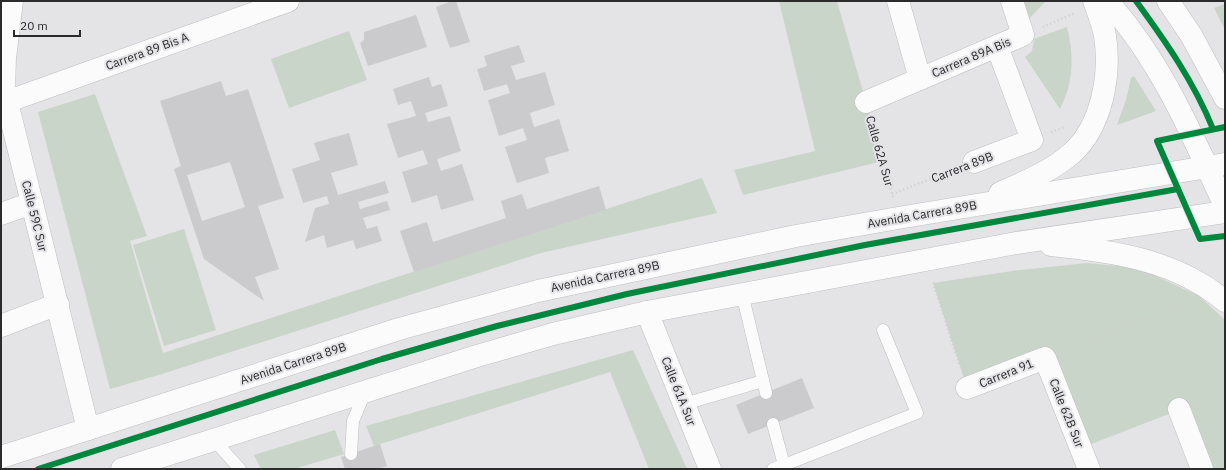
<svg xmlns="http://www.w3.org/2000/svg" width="1226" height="470" font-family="'IBM Plex Sans',sans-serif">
  <rect width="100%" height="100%" fill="#e4e3e6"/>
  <g fill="#cad5ca">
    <path d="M779,1H837L883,161L743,195L734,170L815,151Z"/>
    <path d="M1020,1H1046L1027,21Z"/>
    <path d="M1225,4V30L1214,8Z"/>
    <path d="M1067,27C1074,55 1074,83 1060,109L1025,57L1032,51L1034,39Z"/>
    <path d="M349,31L367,80L289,108L271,59Z"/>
    <path d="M1134,76L1156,111L1117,125L1126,100L1131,78Z"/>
    <path d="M95,94L147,236L130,241L163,353L702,178L717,213L541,253L162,374L110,389L38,112Z"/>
    <path d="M184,229L216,330L164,346L133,245Z"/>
    <path d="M1087,263L1138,268L1199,296L1225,320V469H1202L1179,410L1081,448L1045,358L967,388L933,283L1012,271Z"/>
    <path d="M633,350L687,469H649L610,372L374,446L366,426Z"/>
    <path d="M335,430L344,454L294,469H261L254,455Z"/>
  </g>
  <g fill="#cbcacd" fill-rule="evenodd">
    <path d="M452,1H456L470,42L450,48L436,7Z"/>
    <path d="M416,15L427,47L368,66L360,43L364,40V32Z"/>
    <path d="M519,45L525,62L511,66L516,80L545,72L555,105L530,113L534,127L559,119L569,151L545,158L549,173L517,183L505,147L527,140L523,128L499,136L488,100L510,93L507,84L484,91L477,69L487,66L484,56Z"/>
    <path d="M429,77L432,87L441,84L448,106L425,113L428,122L450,116L461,151L437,159L441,171L462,164L474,200L441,210L437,195L412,203L402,172L428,164L423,150L398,158L387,124L416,116L411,101L398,105L393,89Z"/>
    <path d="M221,81L226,96L248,89L284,198L258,206L279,269L255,277L264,301L204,259L174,169L181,166L160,101ZM230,162L245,207L202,221L187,175Z"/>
    <path d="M349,133L358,165L331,173L338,195L385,181L389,193L358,202L360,209L387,201L390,210L363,218L367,229L377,226L382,241L356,249L353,240L327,248L324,235L305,242L315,208L329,204L327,196L303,203L292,169L320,160L314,143Z"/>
    <path d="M599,186L606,210L414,272L400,231L427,222L433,242L506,218L501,201L522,194L527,209Z"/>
    <path d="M802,378L814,408L748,434L736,405Z"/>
    <path d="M380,444L387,466L376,469H345L341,457Z"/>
  </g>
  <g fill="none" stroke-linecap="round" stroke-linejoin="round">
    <defs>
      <g id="service">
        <path d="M742,293L766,393"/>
        <path d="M684,404L763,381"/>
        <path d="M213,439L240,469"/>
        <path d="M351,454L353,421L365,392"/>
        <path d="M784,465L917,413L883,330"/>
        <path d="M773,469L784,465L773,424"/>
      </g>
      <g id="minor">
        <path d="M12,1L5,58L4,90L88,429"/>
        <path d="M898,1L920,79"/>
        <path d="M6,102L288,1"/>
        <path d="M866,102L1023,35L1012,1"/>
        <path d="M974,162L1032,140L997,46"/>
        <path d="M1,214L32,203"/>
        <path d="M647,312L710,469"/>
        <path d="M1,326L58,304"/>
        <path d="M967,388L1045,358L1089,469"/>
        <path d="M1179,409L1202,469"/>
      </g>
      <g id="secondary">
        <path d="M1107,1C1161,60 1192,135 1225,206"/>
        <path d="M1168,1L1191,35L1225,98"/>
        <path d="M1000,193C1025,182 1052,171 1072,153C1102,126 1111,74 1105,36C1103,24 1098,12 1094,1"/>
        <path d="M1051,245C1113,251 1176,260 1225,301"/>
        <path d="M1,457L399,329L538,291L796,236L898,218L1225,164"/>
        <path d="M122,469L477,356L553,334L647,312L1016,243L1225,212"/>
      </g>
    </defs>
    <use href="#service" stroke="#bfbfc1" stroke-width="13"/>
    <use href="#minor" stroke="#bfbfc1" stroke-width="23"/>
    <use href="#secondary" stroke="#bfbfc1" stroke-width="23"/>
    <g stroke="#d0cfd0" stroke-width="2.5" stroke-dasharray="1 3" stroke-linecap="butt">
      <path d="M1043,27L1075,13"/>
      <path d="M872,123L893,197"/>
      <path d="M1051,132L1065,127"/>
      <path d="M892,194L954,170"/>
      <path d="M933,283L960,367"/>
      <path d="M1142,283L1172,388"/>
      <path d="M1064,350L1186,302"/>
      <path d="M1218,447L1225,422"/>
    </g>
    <use href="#service" stroke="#fbfbfb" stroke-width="12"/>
    <use href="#minor" stroke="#fbfbfb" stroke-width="22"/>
    <use href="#secondary" stroke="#fbfbfb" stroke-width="22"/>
    <defs>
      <g id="cycleway">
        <path d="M1136,1C1166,42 1194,82 1213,129"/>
        <path d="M1225,127L1157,141L1200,239L1225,236"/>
        <path d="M38,469L382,359L497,326L627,294L865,245L1178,189"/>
      </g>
    </defs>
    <use href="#cycleway" stroke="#e3e2e7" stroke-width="8"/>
    <use href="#cycleway" stroke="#00873e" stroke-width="6"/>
  </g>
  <g text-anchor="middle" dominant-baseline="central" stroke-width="4" stroke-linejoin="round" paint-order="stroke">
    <g font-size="12" fill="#2b2b2c" stroke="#e3e2e7">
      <text transform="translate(147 51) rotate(-20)">Carrera 89 Bis A</text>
      <text transform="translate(971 57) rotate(-23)">Carrera 89A Bis</text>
      <text transform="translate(880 151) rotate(74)">Calle 62A Sur</text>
      <text transform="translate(962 167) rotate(-21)">Carrera 89B</text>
      <text transform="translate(922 214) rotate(-10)">Avenida Carrera 89B</text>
      <text transform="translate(35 216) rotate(76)">Calle 59C Sur</text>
      <text transform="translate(605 276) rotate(-12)">Avenida Carrera 89B</text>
      <text transform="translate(293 363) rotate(-18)">Avenida Carrera 89B</text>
      <text transform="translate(1006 373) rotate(-22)">Carrera 91</text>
      <text transform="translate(679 391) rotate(68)">Calle 61A Sur</text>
      <text transform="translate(1067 413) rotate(68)">Calle 62B Sur</text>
    </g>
  </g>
  <rect width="1226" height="470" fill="none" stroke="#2b2b2c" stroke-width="4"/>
  <path d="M14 30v6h66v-6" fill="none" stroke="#2b2b2c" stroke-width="2"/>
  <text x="20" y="30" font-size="12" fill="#2b2b2c" stroke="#e3e2e7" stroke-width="3" paint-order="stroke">20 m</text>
</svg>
